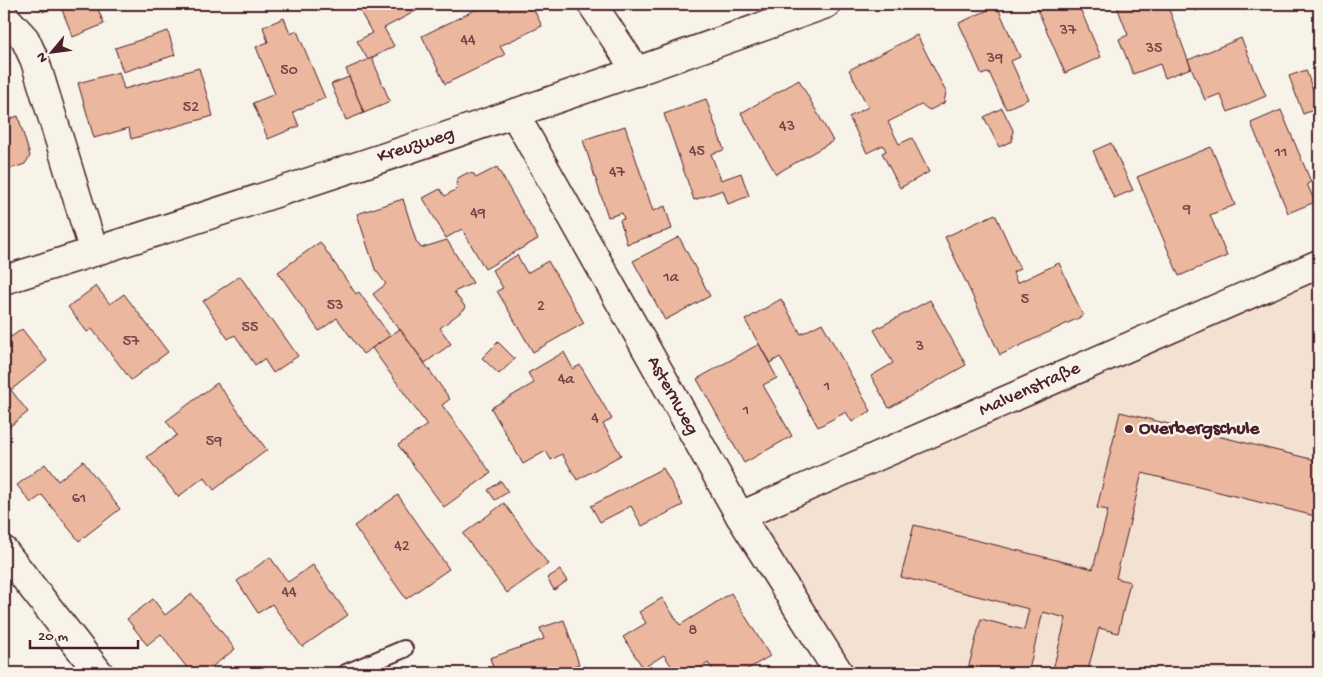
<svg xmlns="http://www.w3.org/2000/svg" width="1323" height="677" font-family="'Gochi Hand',sans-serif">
  <rect width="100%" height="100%" fill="#f7f3e8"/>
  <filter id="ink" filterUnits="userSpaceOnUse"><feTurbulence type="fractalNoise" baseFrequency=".02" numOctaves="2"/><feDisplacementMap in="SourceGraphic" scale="10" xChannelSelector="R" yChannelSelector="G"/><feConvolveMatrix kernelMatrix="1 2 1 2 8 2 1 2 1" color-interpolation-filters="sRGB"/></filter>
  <g filter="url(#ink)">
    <path fill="#f3e1d2" d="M1319,264V673H839L740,516Z"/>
    <g fill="#ebb79e" stroke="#4a1f2b">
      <path d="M39,4H96L104,24L73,37L60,5L43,12Z"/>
      <path d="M356,4H429L384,28L394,46L368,60L357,41L372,33Z"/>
      <path d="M487,4H531L542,26L500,46L505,55L445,84L422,36Z"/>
      <path d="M1035,4H1078L1101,57L1065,73Z"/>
      <path d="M1116,4H1167L1191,68L1165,78L1160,64L1133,74L1119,39L1128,35Z"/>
      <path d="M1193,4H1215L1195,11Z"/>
      <path d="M997,6L1020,57L1011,61L1028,99L1006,109L989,72L982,75L959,23Z"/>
      <path d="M284,18L290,34L297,31L325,98L293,112L299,126L268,139L253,103L275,94L256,47L268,42L263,27Z"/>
      <path d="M168,31L175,55L123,72L115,48Z"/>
      <path d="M917,35L946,92L944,103L930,110L921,105L888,122L899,144L912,138L929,172L900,188L882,153L886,151L883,145L867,153L849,117L868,107L849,70Z"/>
      <path d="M1241,38L1266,96L1228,112L1220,94L1205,100L1188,60Z"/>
      <path d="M372,58L390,102L364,113L346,69Z"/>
      <path d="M199,68L213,116L131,139L129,128L94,138L78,83L119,72L124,89Z"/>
      <path d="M1306,70L1319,108L1303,114L1289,76Z"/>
      <path d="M349,77L364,113L346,120L331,84Z"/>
      <path d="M799,80L833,141L776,174L741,113Z"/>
      <path d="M706,99L724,150L711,154L721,180L741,173L749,196L728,204L723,190L694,200L664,114Z"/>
      <path d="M1002,108L1013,130L1012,141L999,147L984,117Z"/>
      <path d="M1281,110L1311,182L1307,184L1315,202L1288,213L1251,123Z"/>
      <path d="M18,116L30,156L25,164L4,171V121Z"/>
      <path d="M1319,117V134L1314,119Z"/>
      <path d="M625,126L653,211L665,206L672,229L627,244L620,220L624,219L622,213L608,217L583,140Z"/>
      <path d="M1111,143L1133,190L1114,198L1093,151Z"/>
      <path d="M1211,147L1235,205L1210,215L1227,256L1179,276L1137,177Z"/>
      <path d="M497,167L538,239L485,269L462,229L446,238L423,198L440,189L445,196L458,188L456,184L458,178L467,173L474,174L476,178Z"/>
      <path d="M403,199L416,241L421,248L447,240L473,283L454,292L466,308L440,328L451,344L425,363L373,294L386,284L375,269L357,214Z"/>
      <path d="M995,214L1020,269L1013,272L1017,283L1059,263L1083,316L1000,355L945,237Z"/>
      <path d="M679,237L710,296L665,320L633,261Z"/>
      <path d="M320,242L356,294L359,292L390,336L363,354L337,318L319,331L278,272Z"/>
      <path d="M517,255L527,273L548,261L584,323L533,352L497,291L503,288L492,270Z"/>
      <path d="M240,276L270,320L272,319L298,356L273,373L264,359L255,365L235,335L228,339L203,301Z"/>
      <path d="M96,286L110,304L124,294L168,352L131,380L92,329L87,332L68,307Z"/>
      <path d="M781,299L801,334L822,323L871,411L852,422L846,412L818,427L780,357L770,363L745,320Z"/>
      <path d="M930,300L966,365L889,408L871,376L893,363L874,330Z"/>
      <path d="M4,328L11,337L22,329L47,361L11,390L28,412L4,431Z"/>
      <path d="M400,329L450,399L442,405L491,473L444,507L398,445L427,425L372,348Z"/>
      <path d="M498,342L515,359L499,374L482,358Z"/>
      <path d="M759,344L777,378L763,385L792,436L744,463L697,379Z"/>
      <path d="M564,352L573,369L580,365L612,419L603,424L621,455L577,480L562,454L551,460L546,451L523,464L491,408L534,383L528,373Z"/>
      <path d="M217,383L267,450L214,490L204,477L178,497L147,457L177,435L166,421Z"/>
      <path d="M1120,412L1319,461V517L1142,473L1116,578L1130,582L1118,633L1099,628L1087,673H1052L1066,618L1043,612L1028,673H967L981,619L1024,630L1029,609L901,577L914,525L1093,569L1108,510L1097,508Z"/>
      <path d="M83,461L120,509L79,541L42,495L31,503L17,485L45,464L58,481Z"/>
      <path d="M663,468L683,505L642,526L631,506L600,522L591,506Z"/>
      <path d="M501,481L508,492L495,500L488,490Z"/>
      <path d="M398,495L449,569L406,599L354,526Z"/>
      <path d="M504,503L548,564L507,593L463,534Z"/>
      <path d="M270,557L288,582L313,565L348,615L302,647L272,604L258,613L237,581Z"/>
      <path d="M560,570L567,581L554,590L547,578Z"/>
      <path d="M731,593L770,656L741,673H715L708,663L692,673H676L664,655L643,668L623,637L646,623L639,612L662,598L680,625Z"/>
      <path d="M192,594L235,649L204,673H191L161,634L147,645L127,619L153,599L165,615Z"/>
      <path d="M564,620L579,664L562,670L563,673H495L490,658L544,639L540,628Z"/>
    </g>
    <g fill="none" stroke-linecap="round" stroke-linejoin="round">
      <defs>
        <path id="service" d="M346,673L404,649"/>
        <g id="minor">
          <path d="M592,4L637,72"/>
          <path d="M4,16L25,39L35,61L94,252"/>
          <path d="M514,113L740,516L839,673"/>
          <path d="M4,280C280,194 554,102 826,4"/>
          <path d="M740,516L1319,264"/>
        </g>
        <path id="tertiary" d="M4,551L99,673"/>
      </defs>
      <use href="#service" stroke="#4a1f2b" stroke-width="20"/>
      <use href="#minor" stroke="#4a1f2b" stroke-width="31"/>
      <use href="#tertiary" stroke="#4a1f2b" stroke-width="31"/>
      <use href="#service" stroke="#f7f3e8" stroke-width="16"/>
      <use href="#minor" stroke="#f7f3e8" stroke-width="28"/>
      <use href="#tertiary" stroke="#f7f3e8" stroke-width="28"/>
    </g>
  </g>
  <circle fill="#4a1f2b" stroke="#f7f3e8" stroke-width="2" cx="1129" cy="429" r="5"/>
  <g text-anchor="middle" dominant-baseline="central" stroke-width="5" stroke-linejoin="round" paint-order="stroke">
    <g font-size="16" fill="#724548">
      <text x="1068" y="31">37</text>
      <text x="468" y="41">44</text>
      <text x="1154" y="49">35</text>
      <text x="995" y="59">39</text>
      <text x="289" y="71">50</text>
      <text x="191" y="108">52</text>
      <text x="787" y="127">43</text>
      <text x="697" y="152">45</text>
      <text x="1281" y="153">11</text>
      <text x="617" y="173">47</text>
      <text x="1187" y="210">9</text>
      <text x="478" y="214">49</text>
      <text x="671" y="278">1a</text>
      <text x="1025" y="300">5</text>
      <text x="335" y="306">53</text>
      <text x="541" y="307">2</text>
      <text x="250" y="328">55</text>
      <text x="131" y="342">57</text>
      <text x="920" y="347">3</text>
      <text x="566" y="380">4a</text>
      <text x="827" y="387">1</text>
      <text x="746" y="411">1</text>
      <text x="595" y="419">4</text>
      <text x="214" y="442">59</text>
      <text x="79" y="499">61</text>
      <text x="402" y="547">42</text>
      <text x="289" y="593">44</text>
      <text x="693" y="631">8</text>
    </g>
    <g font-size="19" fill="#4a1f2b" stroke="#f7f3e8">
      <text transform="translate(416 146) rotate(-18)">Kreuzweg</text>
      <text transform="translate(1030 390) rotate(-24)">Malvenstraße</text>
      <text transform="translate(672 396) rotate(61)">Asternweg</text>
    </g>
    <g font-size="19" font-weight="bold" fill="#4a1f2b" stroke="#f7f3e8" text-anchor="start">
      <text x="1139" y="429">Overbergschule</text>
    </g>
  </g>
  <rect width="1323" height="677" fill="none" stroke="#f7f3e8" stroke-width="20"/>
  <rect x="10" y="10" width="1303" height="657" fill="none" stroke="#4a1f2b" stroke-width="2" filter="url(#ink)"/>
  <g transform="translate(52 52) rotate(241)" stroke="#f7f3e8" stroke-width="4" paint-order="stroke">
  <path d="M0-4L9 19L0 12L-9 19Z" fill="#4a1f2b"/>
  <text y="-8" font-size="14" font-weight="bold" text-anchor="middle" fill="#4a1f2b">N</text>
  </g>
  <path d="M30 640v8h108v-8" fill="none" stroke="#4a1f2b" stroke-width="2.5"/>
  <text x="38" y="640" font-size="15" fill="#4a1f2b" stroke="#f7f3e8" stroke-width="4" paint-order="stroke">20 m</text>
</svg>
